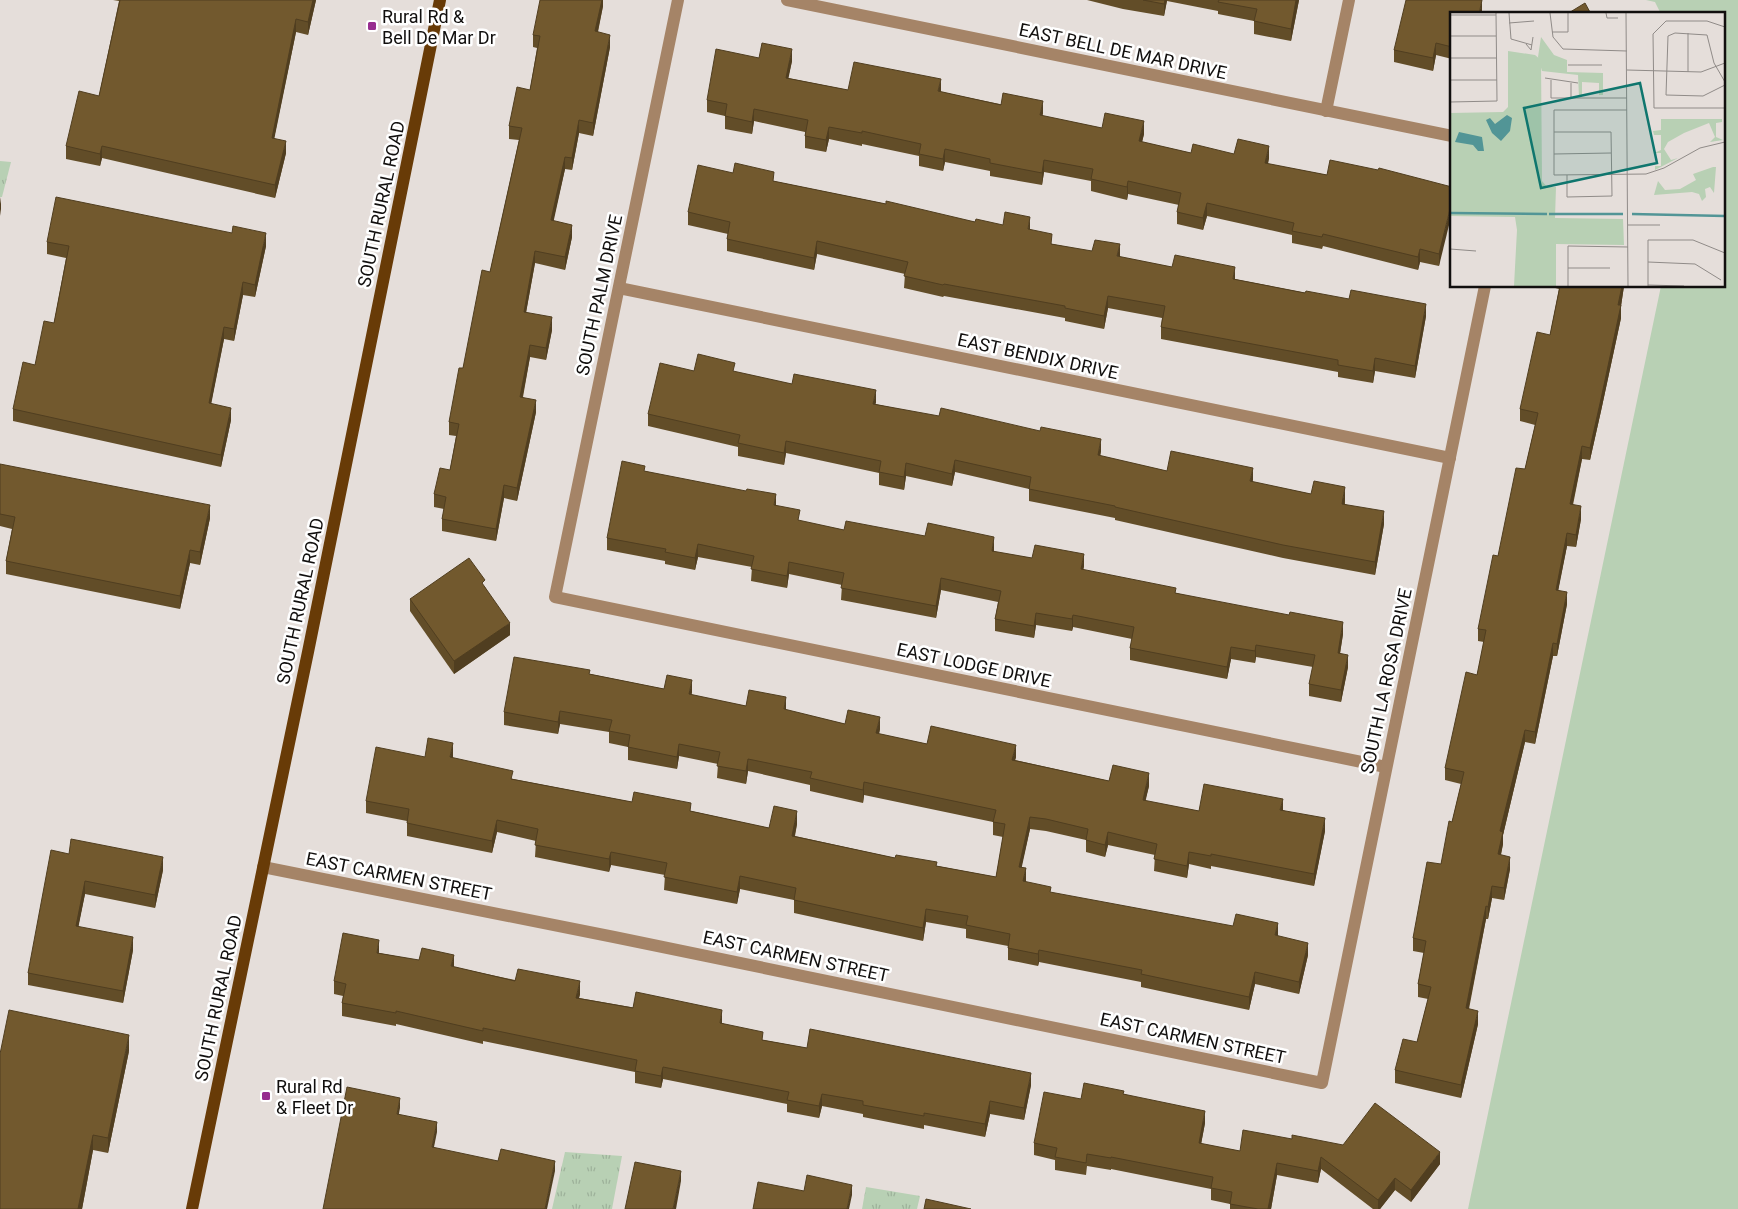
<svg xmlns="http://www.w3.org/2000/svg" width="1738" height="1209" font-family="Roboto,sans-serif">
  <defs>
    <pattern id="park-tufts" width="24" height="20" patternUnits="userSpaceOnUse" patternTransform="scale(1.25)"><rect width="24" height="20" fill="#b8d0b4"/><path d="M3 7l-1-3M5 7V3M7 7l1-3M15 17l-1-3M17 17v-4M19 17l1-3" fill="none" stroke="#9db19a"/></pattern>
  </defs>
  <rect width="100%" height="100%" fill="#e5deda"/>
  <path fill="#b8d0b4" d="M1646,0H1738V1209H1468L1661,286H1724V14H1661L1655,2Z"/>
  <g fill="url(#park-tufts)">
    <path d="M0,161L11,162L2,197H0Z"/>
    <path d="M565,1152L622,1156L612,1209H552Z"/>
    <path d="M866,1187L920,1196L917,1209H862Z"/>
  </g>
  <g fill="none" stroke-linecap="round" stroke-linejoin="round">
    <g stroke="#a58467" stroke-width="12">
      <path d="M678,0L555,597L1386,767"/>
      <path d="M787,0L1452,136"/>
      <path d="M1326,111L1349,0"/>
      <path d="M619,288L1450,458"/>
      <path d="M263,867L614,937L1322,1083L1485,286"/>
    </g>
    <path stroke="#683b07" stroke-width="12" d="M192,1209L308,652L440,0"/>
  </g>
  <g fill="#624d28">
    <path d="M113,0H316L308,35L296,32L274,138L286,153L275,198L102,158L100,166L66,159V146L99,96L119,1Z"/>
    <path d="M603,0V6L598,32L610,47L593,136L579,133L572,170L565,169L553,221L572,237L565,270L535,263L526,312L552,330L546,360L530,357L523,397L536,412L517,501L504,498L496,541L442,531V519L444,509L434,507V494L450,470L456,436L449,435V422L463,368L490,272L519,140L509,139V126L530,90L537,48L533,47V35Z"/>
    <path d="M1087,0H1299L1291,41L1254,34V21L1218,14V11L1167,1L1164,16L1123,9Z"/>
    <path d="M1452,14V59L1436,55L1433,71L1394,62V50Z"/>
    <path d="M759,58L792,61L788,78L848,90L941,92L1043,113L1042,116L1102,128L1144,134L1142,142L1191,153L1234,154L1269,158L1268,164L1327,175L1452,187L1439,266L1420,262L1418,270L1323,246L1322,249L1292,243V235L1207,216L1203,230L1177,224V212L1179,205L1128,194L1127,200L1091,191V181L1044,172L1042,185L990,176V171L945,162L943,171L919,166V156L862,144V146L829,139L826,152L805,148V132L754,121L752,134L725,129V116L707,112V100Z"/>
    <path d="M733,173L975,222L1030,230L1052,244L1426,316L1415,378L1375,371L1373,383L1338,377V372L1161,339V327L1162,318L1108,308L1104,329L1065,321V318L944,296L943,297L904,288L905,274L817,254L814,270L727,251V239L728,234L688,225V212Z"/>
    <path d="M47,242L266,246L255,297L243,295L234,341L224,339L211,403L231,420L221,467L13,421V409L35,365L54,323L66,258L47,254Z"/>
    <path d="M1548,286H1624L1621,306V318L1601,411L1590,460L1582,459L1573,505L1581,519L1576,547L1567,546L1558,590L1567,604L1557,656H1553L1535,744L1525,742L1503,835V844L1501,855L1510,869L1504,900L1492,898L1488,919H1486L1469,1009L1478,1024L1461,1098L1395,1083V1070L1417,1042L1428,999L1418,997V984L1424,953L1413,951V938L1441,864L1452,822L1461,784L1445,780V768L1477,675L1484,642L1478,641V629L1498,556L1525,469L1535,425L1520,421V409L1550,335L1559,289Z"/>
    <path d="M694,371L735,372L876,402L875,404L1101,451L1100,456L1167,471L1253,482L1311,494L1345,499V504L1384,524L1375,575L1283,558L1115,520V518L1029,501V489L955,472L952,486L906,476L904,490L879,485V473L786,453L784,465L738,456V447L648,426V414Z"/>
    <path d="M0,466L210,518L200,565L190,563L180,609L6,574V561L12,529L0,526Z"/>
    <path d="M645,471L776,506L800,521L844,530L994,549V552L1032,558L1084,566L1083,570L1176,593L1343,634L1340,654L1348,667L1341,702L1309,696V684L1313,667L1256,657L1255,663L1231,659L1227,679L1130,660V648L1132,639L1073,627L1072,631L1036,625L1034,638L995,631V619L998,602L941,590L936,618L841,600L842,585L789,574L787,588L751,581L752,567L698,557L695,570L665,564V561L607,550V538Z"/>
    <path d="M485,587L510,635L454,674L410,611V599Z"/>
    <path d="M590,674L664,689L692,692L691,695L746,706L786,710L845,724L880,729L879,734L927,744L1016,757L1015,760L1109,781L1149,786L1145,801L1199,811L1283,810L1325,831L1314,886L1211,866V869L1189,864L1187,878L1154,871L1155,855L1108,845L1105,857L1086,852V840L1046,831L1030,829L1021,868L1025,882L1051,893L1278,936L1308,955L1299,994L1255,984L1249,1010L1141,987V982L1039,962L1038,966L1008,960V946L966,938V929L926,922L923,941L794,913V900L740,889L737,904L664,890L665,875L611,865L609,872L535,857L536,841L497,832L492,853L407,836V821L366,813V801L425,757L453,756V758L513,779L632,802L691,811L769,828L797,824L795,836L895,858L996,877L1003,837L993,835V822L864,795L863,803L810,791V785L748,771L746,784L717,778L718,764L679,756L677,769L628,760V747L609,743V732L560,724L558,734L504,725V712Z"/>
    <path d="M69,854L163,870L155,908L85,894L78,927L133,950L123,1003L28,985V973Z"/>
    <path d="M379,953L454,967L580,994L579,998L722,1023L763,1040L807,1048L1031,1085L1024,1120L990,1114L985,1137L924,1125V1129L863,1117V1114L822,1106L819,1118L787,1112V1104L663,1079L661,1088L635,1083V1072L483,1041V1044L396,1024V1026L342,1016V1003L343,996L334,994V981Z"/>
    <path d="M129,1051L108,1153L93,1150L82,1209H0Z"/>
    <path d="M1124,1094L1205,1123L1201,1144L1240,1151L1292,1139L1440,1164L1411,1202L1395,1190L1380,1209H1373L1321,1169L1318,1183L1277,1175L1271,1209H1230V1204L1211,1200V1189L1111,1169V1170L1087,1166L1086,1175L1055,1170V1160L1034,1155V1143L1081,1099Z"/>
  </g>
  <g fill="#503e20">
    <path d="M313,0H316L308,35V22Z"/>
    <path d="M602,0H603V6L595,44V31Z"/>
    <path d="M1165,0H1167L1164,16V4Z"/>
    <path d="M1296,0H1299L1291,41V29Z"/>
    <path d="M1482,0V14H1479Z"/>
    <path d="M296,19V32L272,150V138Z"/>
    <path d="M610,35V47L593,136V123Z"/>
    <path d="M1436,43V55L1433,71V58Z"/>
    <path d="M792,49V61L786,90V78Z"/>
    <path d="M941,79V91L938,103V91Z"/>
    <path d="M1043,101V113L1040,128V115Z"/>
    <path d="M754,109V121L752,134V122Z"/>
    <path d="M579,120V133L572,170V158Z"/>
    <path d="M1144,121V134L1139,154V141Z"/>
    <path d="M829,127V139L826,152V140Z"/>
    <path d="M286,141V153L275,198V185Z"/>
    <path d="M102,146V158L100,166V154Z"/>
    <path d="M1269,146V158L1265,176V163Z"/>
    <path d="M945,149V162L943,171V159Z"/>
    <path d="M565,157V169L551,233V220Z"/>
    <path d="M1044,160V172L1042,185V173Z"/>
    <path d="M1128,181V194L1127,200V187Z"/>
    <path d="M1,197V209L0,216V204Z"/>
    <path d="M1452,201V213L1439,266V254Z"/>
    <path d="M1207,203V216L1203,230V218Z"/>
    <path d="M1030,217V229L1028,242V229Z"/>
    <path d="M572,225V237L565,270V257Z"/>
    <path d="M266,233V246L255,297V285Z"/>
    <path d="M817,241V254L814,270V258Z"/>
    <path d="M1120,244V257L1117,256Z"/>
    <path d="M1420,249V262L1418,270V257Z"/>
    <path d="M535,251V263L524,324V312Z"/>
    <path d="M1235,267V280L1233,279Z"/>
    <path d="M243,282V295L234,341V329Z"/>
    <path d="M1622,286H1624L1621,306V318L1601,411L1590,460V448Z"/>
    <path d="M1108,296V308L1104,329V316Z"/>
    <path d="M1426,304V316L1415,378V366Z"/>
    <path d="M552,317V330L546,360V348Z"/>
    <path d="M224,327V339L209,415V403Z"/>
    <path d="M530,345V357L520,410V397Z"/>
    <path d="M1375,358V371L1373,383V371Z"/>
    <path d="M876,390V402L873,416V404Z"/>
    <path d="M536,400V412L517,501V488Z"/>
    <path d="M231,408V420L221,467V455Z"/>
    <path d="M1101,439V451L1098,468V455Z"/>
    <path d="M786,441V453L784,465V453Z"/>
    <path d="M1582,446V459L1570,516V504Z"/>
    <path d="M955,460V472L952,486V474Z"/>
    <path d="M906,463V476L904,490V477Z"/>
    <path d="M1253,468V480L1250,494V481Z"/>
    <path d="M504,485V498L496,541V529Z"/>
    <path d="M1345,487V499L1342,516V504Z"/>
    <path d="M776,494V507L774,505Z"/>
    <path d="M210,505V518L200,565V552Z"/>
    <path d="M1581,506V519L1576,547V535Z"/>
    <path d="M1384,511V524L1375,575V562Z"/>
    <path d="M1567,533V546L1556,602V590Z"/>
    <path d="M994,537V549L992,563V551Z"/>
    <path d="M698,544V557L695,570V558Z"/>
    <path d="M190,550V563L180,609V596Z"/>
    <path d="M1084,554V566L1081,581V569Z"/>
    <path d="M789,562V574L787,588V576Z"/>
    <path d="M941,578V590L936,618V606Z"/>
    <path d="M1567,592V604L1557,656V644Z"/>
    <path d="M1036,613V625L1034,638V626Z"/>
    <path d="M1073,615V627L1072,631V619Z"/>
    <path d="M1343,622V634L1338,665V653Z"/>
    <path d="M510,623V635L454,674V661Z"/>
    <path d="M1553,643V656L1535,744V732Z"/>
    <path d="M1256,645V657L1255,663V651Z"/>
    <path d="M1231,647V659L1227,679V667Z"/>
    <path d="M1348,655V667L1341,702V690Z"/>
    <path d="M692,680V692L689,707V694Z"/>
    <path d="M786,697V710L784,709Z"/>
    <path d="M560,711V724L558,734V722Z"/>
    <path d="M880,717V729L876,746V733Z"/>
    <path d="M1525,730V742L1503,835V844L1498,867V854L1500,831Z"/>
    <path d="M453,743V756L450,770V757Z"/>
    <path d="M679,744V756L677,769V757Z"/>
    <path d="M1016,745V757L1012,772V760Z"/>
    <path d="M748,759V771L746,784V771Z"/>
    <path d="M1149,773V786L1143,812V800Z"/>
    <path d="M864,782V795L863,803V790Z"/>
    <path d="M1283,799V812L1280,810Z"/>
    <path d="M797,811V824L792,848V836Z"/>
    <path d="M1030,817V829L1019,880V867Z"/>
    <path d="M1325,818V831L1314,886V874Z"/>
    <path d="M497,820V832L492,853V841Z"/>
    <path d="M1108,832V845L1105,857V845Z"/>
    <path d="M611,852V865L609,872V859Z"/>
    <path d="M1189,852V864L1187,878V866Z"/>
    <path d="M163,857V870L155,908V895Z"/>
    <path d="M1510,857V869L1504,900V888Z"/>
    <path d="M1026,868V881L1023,894V881Z"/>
    <path d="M740,876V889L737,904V892Z"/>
    <path d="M85,881V894L76,939V926Z"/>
    <path d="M1492,886V898L1488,919V907Z"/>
    <path d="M1486,906V919L1466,1021V1008Z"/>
    <path d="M926,909V922L923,941V928Z"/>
    <path d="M1278,923V936L1275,935Z"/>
    <path d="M133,937V950L123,1003V991Z"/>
    <path d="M379,940V952L377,965V953Z"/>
    <path d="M1308,943V955L1299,994V982Z"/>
    <path d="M1039,950V962L1038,966V954Z"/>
    <path d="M454,955V967L451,966Z"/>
    <path d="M1255,972V984L1249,1010V997Z"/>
    <path d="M580,981V994L576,1010V998Z"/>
    <path d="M722,1010V1023L720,1035V1023Z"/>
    <path d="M1478,1011V1024L1461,1098V1085Z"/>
    <path d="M129,1035V1051L108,1153V1138Z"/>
    <path d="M663,1067V1079L661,1088V1076Z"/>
    <path d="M1031,1073V1085L1024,1120V1108Z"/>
    <path d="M822,1094V1106L819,1118V1106Z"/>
    <path d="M400,1098V1108L397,1124V1114Z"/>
    <path d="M990,1101V1114L985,1137V1124Z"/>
    <path d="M1205,1111V1123L1199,1155V1143Z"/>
    <path d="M437,1122V1132L432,1157V1147Z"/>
    <path d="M93,1135V1150L82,1209H78Z"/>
    <path d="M1440,1152V1164L1411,1202V1190Z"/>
    <path d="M1321,1157V1169L1318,1183V1171Z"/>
    <path d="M555,1161V1171L547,1209H545Z"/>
    <path d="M1277,1163V1175L1271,1209H1268Z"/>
    <path d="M681,1171V1181L676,1209H673Z"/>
    <path d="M1395,1178V1190L1380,1209H1378V1200Z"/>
    <path d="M852,1185V1195L849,1209H847Z"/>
  </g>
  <g fill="#72592e" stroke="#503e20">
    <path d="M120,0H313L308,22L296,19L272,138L286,141L275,185L102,146L100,154L66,146L79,91L99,96Z"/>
    <path d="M540,0H602L595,31L610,35L593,123L579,120L572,158L565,157L551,220L572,225L565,257L535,251L524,312L552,317L546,348L530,345L520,397L536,400L517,488L504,485L496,529L442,519L446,497L434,494L440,468L450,470L459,424L449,422L459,368H463L482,270L490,272L522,128L509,126L517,87L530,90L540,36L533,35Z"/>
    <path d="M1143,0H1165L1164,4Z"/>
    <path d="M1219,0H1296L1291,29L1254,21L1257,9L1218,2Z"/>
    <path d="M1406,0H1482L1479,14H1452V47L1436,43L1433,58L1394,50Z"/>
    <path d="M1585,3L1591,14H1567Z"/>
    <path d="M762,43L792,49L786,78L848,90L854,62L941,79L938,91L1001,105L1003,93L1043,101L1040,115L1102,128L1105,113L1144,121L1139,141L1191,153L1193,144L1234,154L1238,139L1269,146L1265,163L1327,175L1330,160L1378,170L1379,168L1452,187V201L1439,254L1420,249L1418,257L1323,234L1322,237L1292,231L1294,223L1207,203L1203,218L1177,212L1181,193L1128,181L1127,187L1091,179L1093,169L1044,160L1042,173L990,163V159L945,149L943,159L919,154L921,144L862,131V133L829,127L826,140L805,136L808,120L754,109L752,122L725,116L727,104L707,100L716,49L759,58Z"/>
    <path d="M735,163L774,172L773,181L886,204V201L975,222L976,219L1003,225L1005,212L1030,217L1028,229L1052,234L1051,244L1092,251L1095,240L1120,244L1117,256L1172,267L1175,255L1235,267L1233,279L1305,293L1306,291L1349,299L1351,290L1426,304L1415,366L1375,358L1373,371L1338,365V360L1161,327L1165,306L1108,296L1104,316L1065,308V306L944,284L943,285L904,276L908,262L817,241L814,258L727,239L730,222L688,212L698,165L733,173Z"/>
    <path d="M56,197L232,233L233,226L266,233L255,285L243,282L234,329L224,327L209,403L231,408L221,455L13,409L23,362L35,365L44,321L54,323L69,246L47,242Z"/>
    <path d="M1560,286H1622L1618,305H1621L1601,399L1590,448L1582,446L1570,504L1581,506L1576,535L1567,533L1556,590L1567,592L1557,644L1553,643L1535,732L1525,730L1500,831L1503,832L1498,854L1510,857L1504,888L1492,886L1488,907L1486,906L1466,1008L1478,1011L1461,1085L1395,1070L1403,1039L1417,1042L1431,987L1418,984L1426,941L1413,938L1427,862L1441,864L1449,821L1452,822L1464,772L1445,768L1466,672L1477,675L1486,630L1478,629L1493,555L1498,556L1516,468L1525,469L1538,413L1520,409L1537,332L1550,335Z"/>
    <path d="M698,354L735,363L733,371L792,384L794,374L876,390L873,404L939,416L941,408L1040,431L1041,427L1101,439L1098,455L1167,471L1171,451L1253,468L1250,481L1311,494L1314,481L1345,487L1342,504L1384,511L1375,562L1283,545L1115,507V506L1029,489L1031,477L955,460L952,474L906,463L904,477L879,472L881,461L786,441L784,453L738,443L740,435L648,414L660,363L694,371Z"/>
    <path d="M622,461L645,466L644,471L746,491L747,489L776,494L774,505L800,510L798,520L844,530L846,521L925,536L928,523L994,537L992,551L1032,558L1035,545L1084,554L1081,569L1176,588L1175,593L1289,615L1290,612L1343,622L1338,653L1348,655L1341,690L1309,684L1315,655L1256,645L1255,651L1231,647L1227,667L1130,648L1134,627L1073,615L1072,619L1036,613L1034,626L995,619L1001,591L941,578L936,606L841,588L844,573L789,562L787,576L751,569L754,556L698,544L695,558L665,552L666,549L607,538Z"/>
    <path d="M0,464L210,505L200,552L190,550L180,596L6,561L15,517L0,514Z"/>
    <path d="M469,558L485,580L482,583L510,623L454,661L410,599Z"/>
    <path d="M514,657L590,670L589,674L664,689L667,675L692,680L689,694L746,706L749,690L786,697L784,709L845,724L848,710L880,717L876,733L927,744L931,726L1016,745L1012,760L1109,781L1113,765L1149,773L1143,800L1199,811L1204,784L1283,799L1280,810L1325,818L1314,874L1211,854V856L1189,852L1187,866L1154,859L1157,844L1108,832L1105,845L1086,840L1088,829L1046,819L1030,817L1019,867L1026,868L1023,881L1051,887L1050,892L1233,926L1236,914L1278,923L1275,935L1308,943L1299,982L1255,972L1249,997L1141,974L1142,970L1039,950L1038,954L1008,948L1010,934L966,925L968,916L926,909L923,928L794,900L796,888L740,876L737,892L664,877L667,863L611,852L609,859L535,845L538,829L497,820L492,841L407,823L409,809L366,801L376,747L425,757L428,738L453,743L450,757L513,771L511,779L632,802L634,792L691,803L690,811L769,828L774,806L797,811L792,836L895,858L896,855L937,862L936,866L996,877L1005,824L993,822L996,810L864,782L863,790L810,778L812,772L748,759L746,771L717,766L720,752L679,744L677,757L628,747L630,735L609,731L612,720L560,711L558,722L504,712Z"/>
    <path d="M71,839L163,857L155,895L85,881L76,926L133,937L123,991L28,973L51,850L69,854Z"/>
    <path d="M343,933L379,940L377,953L419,960L422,948L454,955L451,966L515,981L518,969L580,981L576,998L633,1008L636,992L722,1010L720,1023L763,1032L762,1040L807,1048L810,1029L1031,1073L1024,1108L990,1101L985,1124L924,1113V1116L863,1105V1101L822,1094L819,1106L787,1100L789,1092L663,1067L661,1076L635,1071L637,1060L483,1028V1031L396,1011V1013L342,1003L346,984L334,981Z"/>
    <path d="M9,1010L129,1035L108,1138L93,1135L78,1209H0V1054Z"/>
    <path d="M1084,1083L1124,1091L1123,1094L1205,1111L1199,1143L1240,1151L1243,1130L1292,1139V1135L1343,1145L1375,1103L1440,1152L1411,1190L1395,1178L1378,1200L1321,1157L1318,1171L1277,1163L1268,1209H1258L1230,1204L1232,1192L1211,1188L1213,1177L1111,1157V1158L1087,1154L1086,1163L1055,1157L1057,1148L1034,1143L1044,1092L1081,1099Z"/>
    <path d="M347,1087L400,1098L397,1114L437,1122L432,1147L498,1161L501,1149L555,1161L545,1209H323Z"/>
    <path d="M635,1162L681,1171L673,1209H625Z"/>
    <path d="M807,1175L852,1185L847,1209H753L758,1182L804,1191Z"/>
    <path d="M926,1199L971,1209H924Z"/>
  </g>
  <g fill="#972d8f" stroke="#fff" stroke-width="2">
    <rect x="367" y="21" width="10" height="10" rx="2.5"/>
    <rect x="261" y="1091" width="10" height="10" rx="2.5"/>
  </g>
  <g text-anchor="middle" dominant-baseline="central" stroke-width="5" stroke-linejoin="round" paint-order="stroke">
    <g font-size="18" fill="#110f0e" stroke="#fff" text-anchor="start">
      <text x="382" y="16">Rural Rd &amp;<tspan x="382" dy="21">Bell De Mar Dr</tspan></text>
      <text x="276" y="1086">Rural Rd<tspan x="276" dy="21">&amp; Fleet Dr</tspan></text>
    </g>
    <g font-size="18" fill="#110f0e" stroke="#fff">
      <text transform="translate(1123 51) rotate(12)">EAST BELL DE MAR DRIVE</text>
      <text transform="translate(381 204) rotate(-78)">SOUTH RURAL ROAD</text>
      <text transform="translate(599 295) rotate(-78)">SOUTH PALM DRIVE</text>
      <text transform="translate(1038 356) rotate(12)">EAST BENDIX DRIVE</text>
      <text transform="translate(300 601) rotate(-78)">SOUTH RURAL ROAD</text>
      <text transform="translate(974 665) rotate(12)">EAST LODGE DRIVE</text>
      <text transform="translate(1386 681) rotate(-78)">SOUTH LA ROSA DRIVE</text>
      <text transform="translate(399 876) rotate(11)">EAST CARMEN STREET</text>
      <text transform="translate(796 956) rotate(12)">EAST CARMEN STREET</text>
      <text transform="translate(218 998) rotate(-78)">SOUTH RURAL ROAD</text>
      <text transform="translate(1193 1038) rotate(12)">EAST CARMEN STREET</text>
    </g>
  </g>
  <g transform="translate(1450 12)">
    <rect width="275" height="275" fill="#e5deda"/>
    <path d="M58,39L85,43L91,48L92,169L97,175H106L105,206L173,207L174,233L106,232V274H64L67,218L65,205L0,204V101L53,100L58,95Z" fill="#b8d0b4"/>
    <path d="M91,25L104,43L117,48V60L153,61V83H149V71L132,70V85H129L128,63L92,59L88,45ZM211,107H272V110L266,111V125L273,128L260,130L265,125L259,111L234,121L218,130L214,137L221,148L228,146L205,158V154H211V141H204L211,138V123H204L203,119L211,118ZM263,155H266L264,181L260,175L255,177L256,185L252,189L249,182L242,180L204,183L208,169L215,178L230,177L246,168L243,162Z" fill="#b8d0b4"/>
    <path d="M57,103L62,106L60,119L51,129L42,121L36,108L40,106L45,112ZM9,120L32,125L34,139H28L23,133L5,130Z" fill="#529596"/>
    <path fill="none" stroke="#529596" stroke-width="2.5" d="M0,201L97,202M99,202H173M182,202L275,204"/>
    <path fill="none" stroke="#908b88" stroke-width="1" d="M59,1L61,27L82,33M100,1L103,25L113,37L177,39M156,1L157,6H168M176,1L178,274M0,3H46M59,11L84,9M275,15L257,9H216L203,22L204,96H275M102,20H118V1M0,24H46M76,32L81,38L83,25M0,46H47M118,53H152M177,58L251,60L275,51M238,60V21M95,66L128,71M0,68H47M101,68V86H177M275,70L264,51L257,23L225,21L218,24L216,83L253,84L275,73M121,71V87M0,90L47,89L46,1M177,98H104V163L196,162L214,156L250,136L275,130M104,120H161L162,184L117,185V163M104,142L161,141M178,213H210M0,237L26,239M198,250L245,252L271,268M118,256H160M198,273L234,274M118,274V234L178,235M198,274V228H243L275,241"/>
    <path fill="#0f766e" fill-opacity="0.15" stroke="#0f766e" stroke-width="2.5" d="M190,71L207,151L91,176L74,96Z"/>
    <rect width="275" height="275" fill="none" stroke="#110f0e" stroke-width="2.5"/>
  </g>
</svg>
